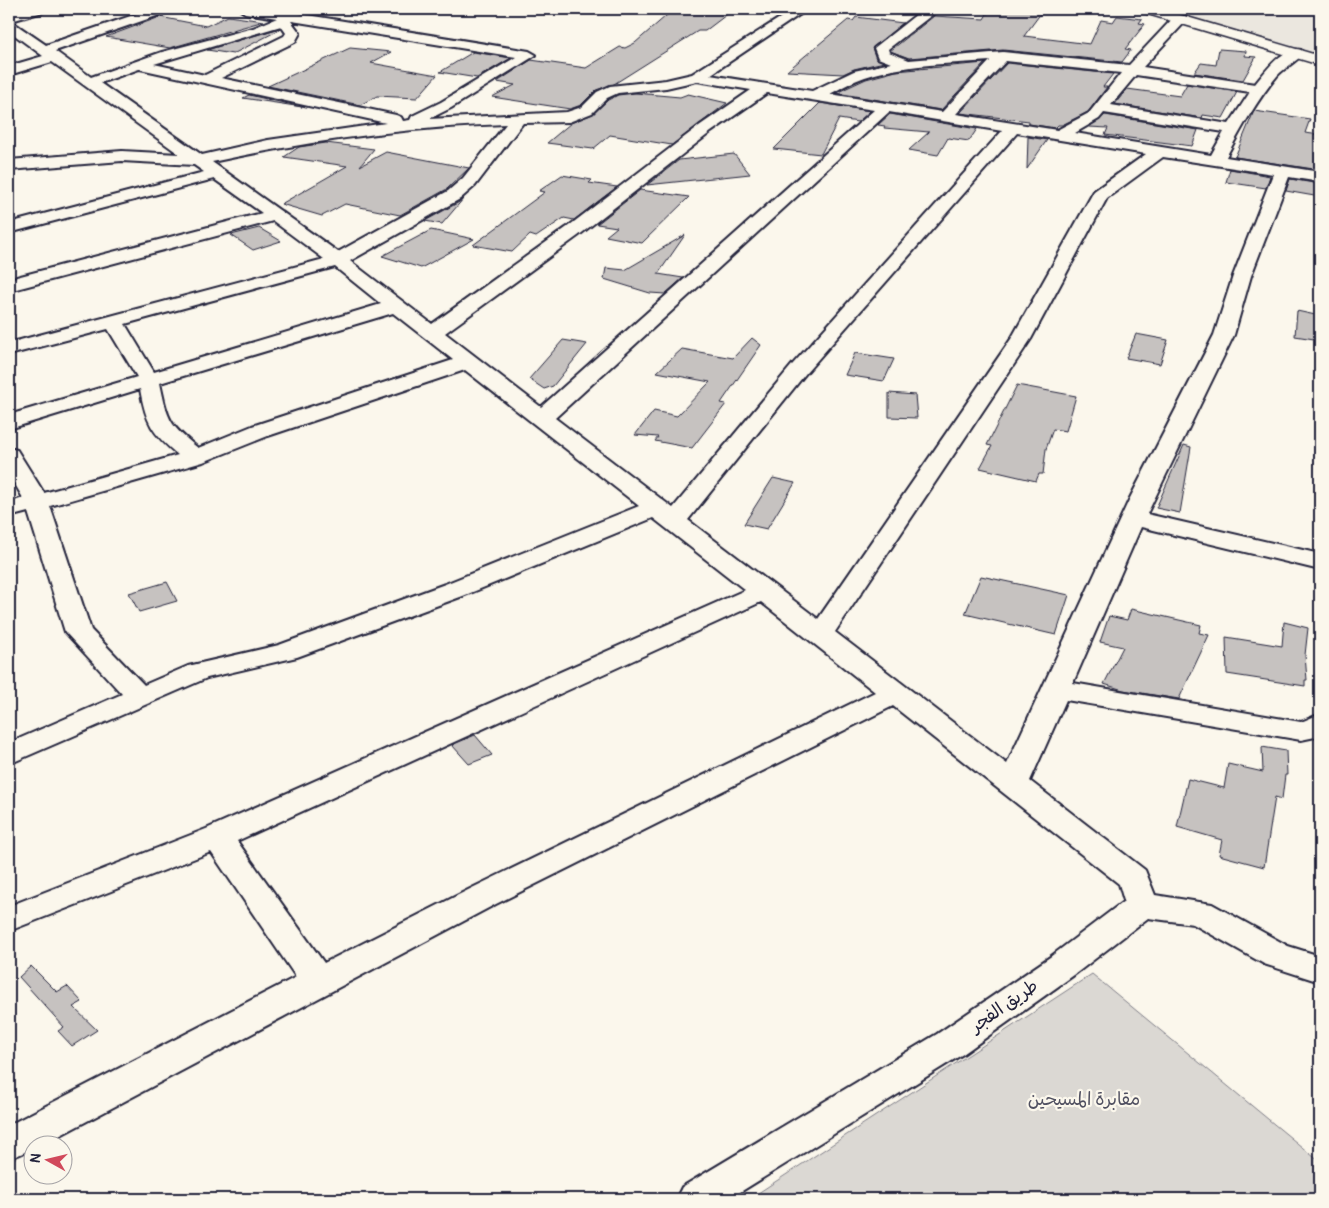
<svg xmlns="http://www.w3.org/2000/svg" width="1329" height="1208" font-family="Pangolin,'Playpen Sans Arabic',sans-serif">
  <rect width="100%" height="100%" fill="#fbf7ec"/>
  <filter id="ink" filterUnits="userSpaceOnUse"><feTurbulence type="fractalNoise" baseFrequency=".02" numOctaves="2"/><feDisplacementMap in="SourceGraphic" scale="10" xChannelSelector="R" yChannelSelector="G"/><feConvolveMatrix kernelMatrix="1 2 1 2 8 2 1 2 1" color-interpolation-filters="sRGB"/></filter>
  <g filter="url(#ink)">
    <path fill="#ebe7df" d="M1159,9H1320V56Z"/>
    <path fill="#dbd8d3" stroke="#7e7d87" d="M1092,974L1320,1162V1199H749Z"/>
    <g fill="#c6c2c0" stroke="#22223b">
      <path d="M674,9H734L705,31H698L614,84L596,90L581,105L570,109L492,97L515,85L497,82L531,60L586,68L620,47L625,48L635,43Z"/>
      <path d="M990,9H1044L1024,36L1090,44L1101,20L1113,22L1117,16L1142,19L1139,23L1145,24L1125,49L1131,50L1122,62L1003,50L909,58L890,51L934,16L984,19Z"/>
      <path d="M228,16L264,21L170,48L106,37L160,17L206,26Z"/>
      <path d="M856,17L903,23L872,48L876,59L884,62L854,69L843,74L787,71L848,20L853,21Z"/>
      <path d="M281,29L233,54L207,50L280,28Z"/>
      <path d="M350,48L391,52L371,63L437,75L417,98L377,96L360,105L268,86Z"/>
      <path d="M1219,49L1246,51L1245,56L1256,57L1243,80L1194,73L1201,63L1216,65Z"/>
      <path d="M473,52L511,58L477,78L440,72Z"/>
      <path d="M985,63L941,110L836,93L866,79L896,71Z"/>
      <path d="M1007,63L1113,74L1103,87H1107L1088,112L1062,125H1058L1055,128L1029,124V121L960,113Z"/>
      <path d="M1187,84L1237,92L1223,118L1203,115L1202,118L1115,104L1127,89L1180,96Z"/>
      <path d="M635,93L680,97L688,94L727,103L672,145L610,135L593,149L547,143L571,123L593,114L608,100L618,95Z"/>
      <path d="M249,95L302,107L243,98Z"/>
      <path d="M820,103L870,111L858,122L839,119L821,154L774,149Z"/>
      <path d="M1254,111L1310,119L1305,133L1320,135V170L1235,157Z"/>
      <path d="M890,114L977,129L969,141L948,138L938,155L909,150L929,132L884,128L885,126L878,125Z"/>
      <path d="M1105,115L1198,130L1192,146L1105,135L1108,128L1089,127Z"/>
      <path d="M1028,137L1047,140L1027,169Z"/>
      <path d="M326,143L374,149L360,166L386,152L469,168L447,189L400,215L345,204L322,216L281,204L347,166L284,157L299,147Z"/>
      <path d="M734,154L750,174L647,185L679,160Z"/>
      <path d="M1230,169L1270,176L1266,188L1226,182Z"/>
      <path d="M562,175L592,180L589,183L617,187L574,220L564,218L536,237L530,235L512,252L473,245L545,192L539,191Z"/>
      <path d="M1290,179L1320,184V197L1286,191Z"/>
      <path d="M640,190L689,197L642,243L606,236L617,227L597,224Z"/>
      <path d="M464,198L442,224L425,221L461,201Z"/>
      <path d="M259,228L281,241L253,250L231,235Z"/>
      <path d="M431,230L474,239L421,268L382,256Z"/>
      <path d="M685,235L658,274L683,278L665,294L650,293L604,279L606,268L625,270Z"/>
      <path d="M1297,311L1320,316L1314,339L1295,336Z"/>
      <path d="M1136,334L1168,340L1160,364L1126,358Z"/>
      <path d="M752,338L761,345L721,403L726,404L692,448L655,441L658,437L635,435L654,411L677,416L710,382L657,372L682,349L733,358Z"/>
      <path d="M563,340L587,344L553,386L544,389L529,379Z"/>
      <path d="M855,353L894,359L884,381L845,375Z"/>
      <path d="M1017,385L1076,396L1066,431L1053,429L1046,449L1043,474H1039L1036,481L980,468L992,446L987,445Z"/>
      <path d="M889,393L915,395L917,418L889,417Z"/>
      <path d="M1184,445L1191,447L1180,513L1156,508Z"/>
      <path d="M773,478L795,483L767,529L744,524Z"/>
      <path d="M981,576L1069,595L1056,635L965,614Z"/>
      <path d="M167,582L177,601L139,612L129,593Z"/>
      <path d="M1131,609L1201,625L1199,633L1209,635L1179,699L1123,690L1104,684L1123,647L1100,642L1109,616L1127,620Z"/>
      <path d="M1284,622L1308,628L1305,655L1307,680H1305V686L1227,674L1226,637L1282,646Z"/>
      <path d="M475,735L492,755L469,764L452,745Z"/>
      <path d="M1262,747L1286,751L1287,775H1285L1282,799L1275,797L1264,867L1219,855L1222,840L1177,827L1188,779L1224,788L1228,764L1263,772Z"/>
      <path d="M31,966L57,992L67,986L82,1002L73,1007L97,1030L72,1046L58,1031L64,1027L19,977Z"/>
    </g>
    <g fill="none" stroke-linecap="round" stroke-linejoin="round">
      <defs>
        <path id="minor" d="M25,9H44L43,12L11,21L46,45L151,9H169L168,12L55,51L91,77L162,52L253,28L277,18L245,13L239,9C253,9 282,13 294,10L301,14L529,51L536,55L451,108L429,119L567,112L582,107L597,92L610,86L666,80L692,74L794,9H808L710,75L812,91L854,71L891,63L878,58L874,48L922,10V9H935L937,11L888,49L889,52L909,60L1003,52L1129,65L1175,16H1185L1187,19L1185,22L1143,67L1255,84C1265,72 1283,46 1301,50L1303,53C1297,62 1285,67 1277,76C1257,100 1241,129 1226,157L1320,172V182L1289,177L1251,276L1234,335L1147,514L1320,554V570L1141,527L1073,683L1301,722L1320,714V736L1301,740L1066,700L1030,781L1145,870L1155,895L1212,904L1288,946L1320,956V982L1264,964L1193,924L1148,918L1074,975L963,1054L729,1199H676L682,1187L937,1034L1050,957L1124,901L1119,884L893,706L496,904L40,1146H32V1149L9,1159V1125L296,977L211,852L9,931V906L206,829L745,590L653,518L463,596L297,657L207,678L9,764V743L122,694L65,632L28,512L9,517V503L23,498L9,474V448L17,450L44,493L178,455C152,433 146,423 140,389L9,429V415L137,377L108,329L9,355V343L324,259L273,221L9,291V279L262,213L214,179L9,233V223L204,172L194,165L122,161L9,170V160L122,151L179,154L52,62L9,75V66L43,56L9,31V14ZM291,21H292L516,57L441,102L412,116L410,120L403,121L401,117L396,115L221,78L295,42L300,33ZM281,26L286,33L284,36L205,75L154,64ZM990,61L942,112L830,94C841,88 853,81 865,77C905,64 949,64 990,61ZM1006,61L1121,73L1089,113L1057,130L956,114ZM139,69H140L386,123L268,140L202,155L100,83ZM1136,75L1250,92L1229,124L1111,105ZM697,81L751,90L699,126L566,228L432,324L350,261L460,199L475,186L523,123L569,122L592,113L607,98L618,93L666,88ZM767,93L874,110L541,407L445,333L578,236L711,132ZM889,112L1002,131L792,365L673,508L555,418ZM1104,113L1224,132L1211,155L1075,133L1099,119ZM506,124L463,178L448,191L338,252L212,162C309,141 407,127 506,124ZM1017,133L1146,154L1094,191L1011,339L818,619L688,520L806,373ZM1163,157L1273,174L1233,276L1214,335L1129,500L1007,764L835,632L1031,339L1107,198ZM335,267L381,304L154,372L125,324ZM393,313L453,360L252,426L198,448C168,424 168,420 160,383ZM465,370L639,506L445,584L279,645L188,666L144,685L91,630L50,506L203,462L268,436ZM761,602L875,692L472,888L324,963L237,841Z"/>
        <path id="major" d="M1139,9H1160L1320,56V65L1141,12Z"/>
      </defs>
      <use href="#minor" stroke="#22223b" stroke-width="4"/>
      <use href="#major" stroke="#22223b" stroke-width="3"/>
      <use href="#minor" fill="#fbf7ec" fill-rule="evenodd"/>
      <use href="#major" fill="#fbf7ec" fill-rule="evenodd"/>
    </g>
  </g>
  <g text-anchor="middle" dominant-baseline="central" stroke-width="4.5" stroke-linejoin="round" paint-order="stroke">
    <g font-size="18" fill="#22223b" stroke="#fbf7ec">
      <text transform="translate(1004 1006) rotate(-35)">طريق الفجر</text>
    </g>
    <g font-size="18" fill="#505061" stroke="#fbf7ec">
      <text x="1084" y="1099">مقابرة المسيحين</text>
    </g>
  </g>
  <rect width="1329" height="1208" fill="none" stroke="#fbf7ec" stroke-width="30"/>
  <rect x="15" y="15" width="1299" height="1178" fill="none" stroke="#22223b" stroke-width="2" filter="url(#ink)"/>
  <g transform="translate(48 1160) rotate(278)"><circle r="24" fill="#fbf7ec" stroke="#a4a2a5"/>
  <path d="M0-4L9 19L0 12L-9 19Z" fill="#d1495b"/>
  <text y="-8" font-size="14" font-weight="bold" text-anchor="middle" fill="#22223b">N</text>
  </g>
</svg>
